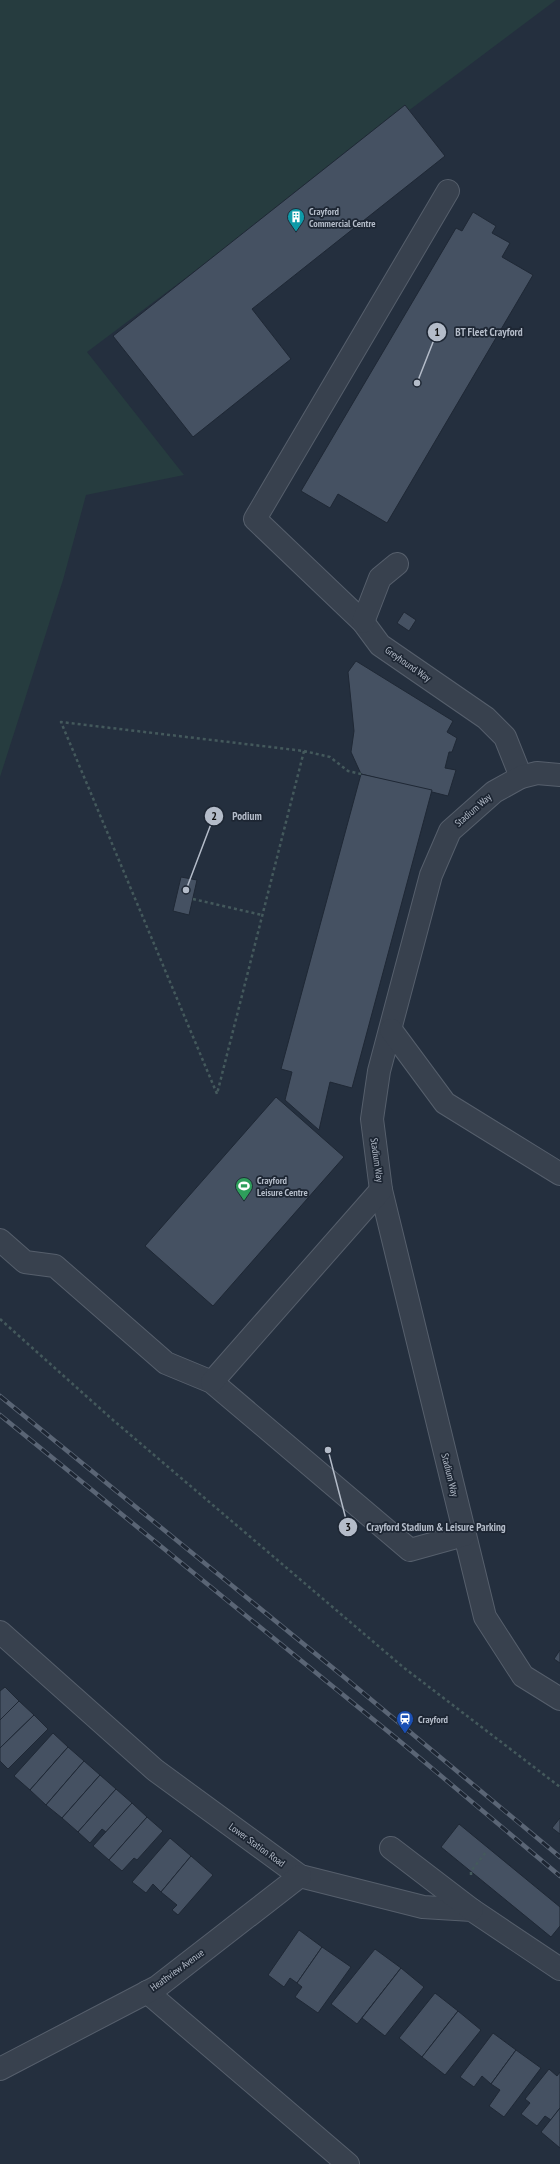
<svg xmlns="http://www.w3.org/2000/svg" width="560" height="2164" font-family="'PT Sans Narrow',sans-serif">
  <rect width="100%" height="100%" fill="#242f3e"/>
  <path fill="#263c3f" d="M0,0H556L87,352L184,475L86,495L63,580L0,777Z"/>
  <g fill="#455162" stroke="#1f2835">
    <path d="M405,105L445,156L252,309L291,359L193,437L113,336Z"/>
    <path d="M473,212L496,226L492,233L510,243L502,257L533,275L387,523L338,494L330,508L301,491L456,228L462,231Z"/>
    <path d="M404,612L416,620L409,631L397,623Z"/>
    <path d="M356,661L453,721L447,732L457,738L452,752H449L445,768L456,770L448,796L361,774L351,752L354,731L348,672Z"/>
    <path d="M361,774L432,790L352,1088L330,1082L319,1130L285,1100L292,1072L281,1069Z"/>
    <path d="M181,877L197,880L189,915L173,911Z"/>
    <path d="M276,1097L344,1157L213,1306L145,1246Z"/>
    <path d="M560,1650V1663L554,1659Z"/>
    <path d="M5,1687L19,1701L0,1720V1691Z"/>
    <path d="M19,1701L34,1715L0,1748V1720Z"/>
    <path d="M34,1715L48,1729L8,1769L0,1761V1748Z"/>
    <path d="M53,1733L68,1747L30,1790L14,1776Z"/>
    <path d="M68,1747L84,1761L46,1805L30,1790Z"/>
    <path d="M84,1761L100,1775L62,1818L46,1805Z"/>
    <path d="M100,1775L116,1789L78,1832L62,1818Z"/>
    <path d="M116,1789L132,1803L106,1832L102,1829L90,1843L78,1832Z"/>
    <path d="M132,1803L147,1817L109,1860L93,1846Z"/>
    <path d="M147,1817L163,1831L137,1860L134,1858L122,1871L109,1860Z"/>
    <path d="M560,1818V1834L552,1828Z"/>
    <path d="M459,1824L560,1907V1926L551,1937L441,1847Z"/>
    <path d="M170,1838L191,1856L161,1892L153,1884L146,1893L132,1882Z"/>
    <path d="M191,1856L213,1875L178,1915L172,1910L177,1905L161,1892Z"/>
    <path d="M299,1930L322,1947L297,1983L290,1978L284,1987L268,1975Z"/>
    <path d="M322,1947L351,1967L318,2013L295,1997L302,1987L297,1983Z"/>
    <path d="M375,1949L401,1968L357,2024L331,2004Z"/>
    <path d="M401,1968L424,1987L385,2036L362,2018Z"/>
    <path d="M435,1993L458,2011L422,2057L399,2038Z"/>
    <path d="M458,2011L481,2030L445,2075L422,2057Z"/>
    <path d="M493,2033L516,2050L491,2084L482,2076L474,2087L460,2077Z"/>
    <path d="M516,2050L541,2068L504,2117L489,2106L500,2090L491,2084Z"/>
    <path d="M549,2069L557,2076L560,2072V2108L551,2120L545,2116L537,2126L521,2114L530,2103L525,2099Z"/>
    <path d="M560,2108V2148L541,2132Z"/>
  </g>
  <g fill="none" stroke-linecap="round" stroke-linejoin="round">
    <defs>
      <g id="minor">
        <path d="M448,191L255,519L363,622L380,645L486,718L505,737L521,777"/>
        <path d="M363,622L380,578L397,564"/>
        <path d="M560,775L537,773L521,777L494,792L450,831L431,875L379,1071L372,1119L381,1190L485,1617L523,1676L560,1699"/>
        <path d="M391,1030L445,1103L560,1174"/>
        <path d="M0,1240L25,1262L55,1266L166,1363L212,1382L410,1550L464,1535"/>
        <path d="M212,1382L381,1190"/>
        <path d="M0,1632L155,1770L300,1876L423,1907L472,1910L560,1969"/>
        <path d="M391,1848L472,1910"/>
        <path d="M147,1992L348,2164"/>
        <path d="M0,2069L157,1987L300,1876"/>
      </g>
    </defs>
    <use href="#minor" stroke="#565f6c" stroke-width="24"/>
    <g stroke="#44595c" stroke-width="2.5" stroke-dasharray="3 3" stroke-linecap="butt">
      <path d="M304,751L217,1094L61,722L304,751L330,757L348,771L361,774"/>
      <path d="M193,899L262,915"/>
      <path d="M0,1319L113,1420L403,1667L560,1787"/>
      <path d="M471,1875V1871L486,1852"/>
    </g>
    <use href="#minor" stroke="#38414e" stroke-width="22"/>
    <defs>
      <g id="rail">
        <path d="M0,1396L344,1677L560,1857"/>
        <path d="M0,1415L396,1738L560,1876"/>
      </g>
    </defs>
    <use href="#rail" stroke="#5a6575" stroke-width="4.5"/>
    <use href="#rail" stroke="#1d2633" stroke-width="3" stroke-dasharray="9" stroke-linecap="butt"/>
  </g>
  <defs>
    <symbol id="building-pin" viewBox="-11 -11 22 30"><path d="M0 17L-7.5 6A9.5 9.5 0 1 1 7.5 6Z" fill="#0f9aa8" stroke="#1d2633"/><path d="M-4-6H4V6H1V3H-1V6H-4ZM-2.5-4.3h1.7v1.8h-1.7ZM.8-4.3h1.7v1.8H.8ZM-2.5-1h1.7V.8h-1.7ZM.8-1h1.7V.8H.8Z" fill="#fff"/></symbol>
    <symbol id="stadium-pin" viewBox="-11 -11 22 30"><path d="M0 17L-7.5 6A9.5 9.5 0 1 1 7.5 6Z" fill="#2e9e5b" stroke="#1d2633"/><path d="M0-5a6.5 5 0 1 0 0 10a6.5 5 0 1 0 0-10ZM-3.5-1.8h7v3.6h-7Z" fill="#fff"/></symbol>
    <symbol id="station-pin" viewBox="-11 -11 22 30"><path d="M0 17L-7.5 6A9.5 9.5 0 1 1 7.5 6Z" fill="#1a4fb4" stroke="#1d2633"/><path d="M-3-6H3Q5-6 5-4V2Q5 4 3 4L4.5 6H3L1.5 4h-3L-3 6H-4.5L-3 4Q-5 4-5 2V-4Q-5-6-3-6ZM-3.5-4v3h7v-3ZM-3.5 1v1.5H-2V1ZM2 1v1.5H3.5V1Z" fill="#fff"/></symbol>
  </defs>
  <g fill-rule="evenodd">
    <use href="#building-pin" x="286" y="207" width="20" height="27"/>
    <use href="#stadium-pin" x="234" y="1176" width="20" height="27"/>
    <use href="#station-pin" x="395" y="1709" width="20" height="27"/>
  </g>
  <g text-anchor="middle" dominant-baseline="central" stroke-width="3.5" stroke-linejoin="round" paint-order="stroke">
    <g font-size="10" font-weight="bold" fill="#b4bcc9" stroke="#1d2633" text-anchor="start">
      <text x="309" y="211">Crayford<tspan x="309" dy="12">Commercial Centre</tspan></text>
      <text x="257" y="1180">Crayford<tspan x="257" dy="12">Leisure Centre</tspan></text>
      <text x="418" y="1719">Crayford</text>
    </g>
    <g font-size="10" fill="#b4bcc9" stroke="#1d2633">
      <text transform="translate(408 664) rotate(35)">Greyhound Way</text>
      <text transform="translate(473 810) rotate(-41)">Stadium Way</text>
      <text transform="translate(377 1160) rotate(82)">Stadium Way</text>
      <text transform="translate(450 1475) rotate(76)">Stadium Way</text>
      <text transform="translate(257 1845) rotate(36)">Lower Station Road</text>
      <text transform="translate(177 1970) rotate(-36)">Heathview Avenue</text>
    </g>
  </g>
  <path fill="none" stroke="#b4bcc9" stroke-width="1.5" d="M417 383L437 332M186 890L214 816M328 1450L348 1527"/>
  <g fill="#b4bcc9" stroke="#1d2633" stroke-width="1.5">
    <circle cx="417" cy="383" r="4"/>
    <circle cx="186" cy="890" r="4"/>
    <circle cx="328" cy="1450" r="4"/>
    <circle cx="437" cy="332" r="10"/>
    <circle cx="214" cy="816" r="10"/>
    <circle cx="348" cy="1527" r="10"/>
  </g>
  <g font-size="12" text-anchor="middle" font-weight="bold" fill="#111">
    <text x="437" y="336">1</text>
    <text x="214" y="820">2</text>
    <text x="348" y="1531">3</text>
  </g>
  <g font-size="11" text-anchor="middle" font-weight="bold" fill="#b4bcc9" stroke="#1d2633" stroke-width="3.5" stroke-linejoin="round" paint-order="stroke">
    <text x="489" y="336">BT Fleet Crayford</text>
    <text x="247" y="820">Podium</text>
    <text x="436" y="1531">Crayford Stadium &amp; Leisure Parking</text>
  </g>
</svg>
